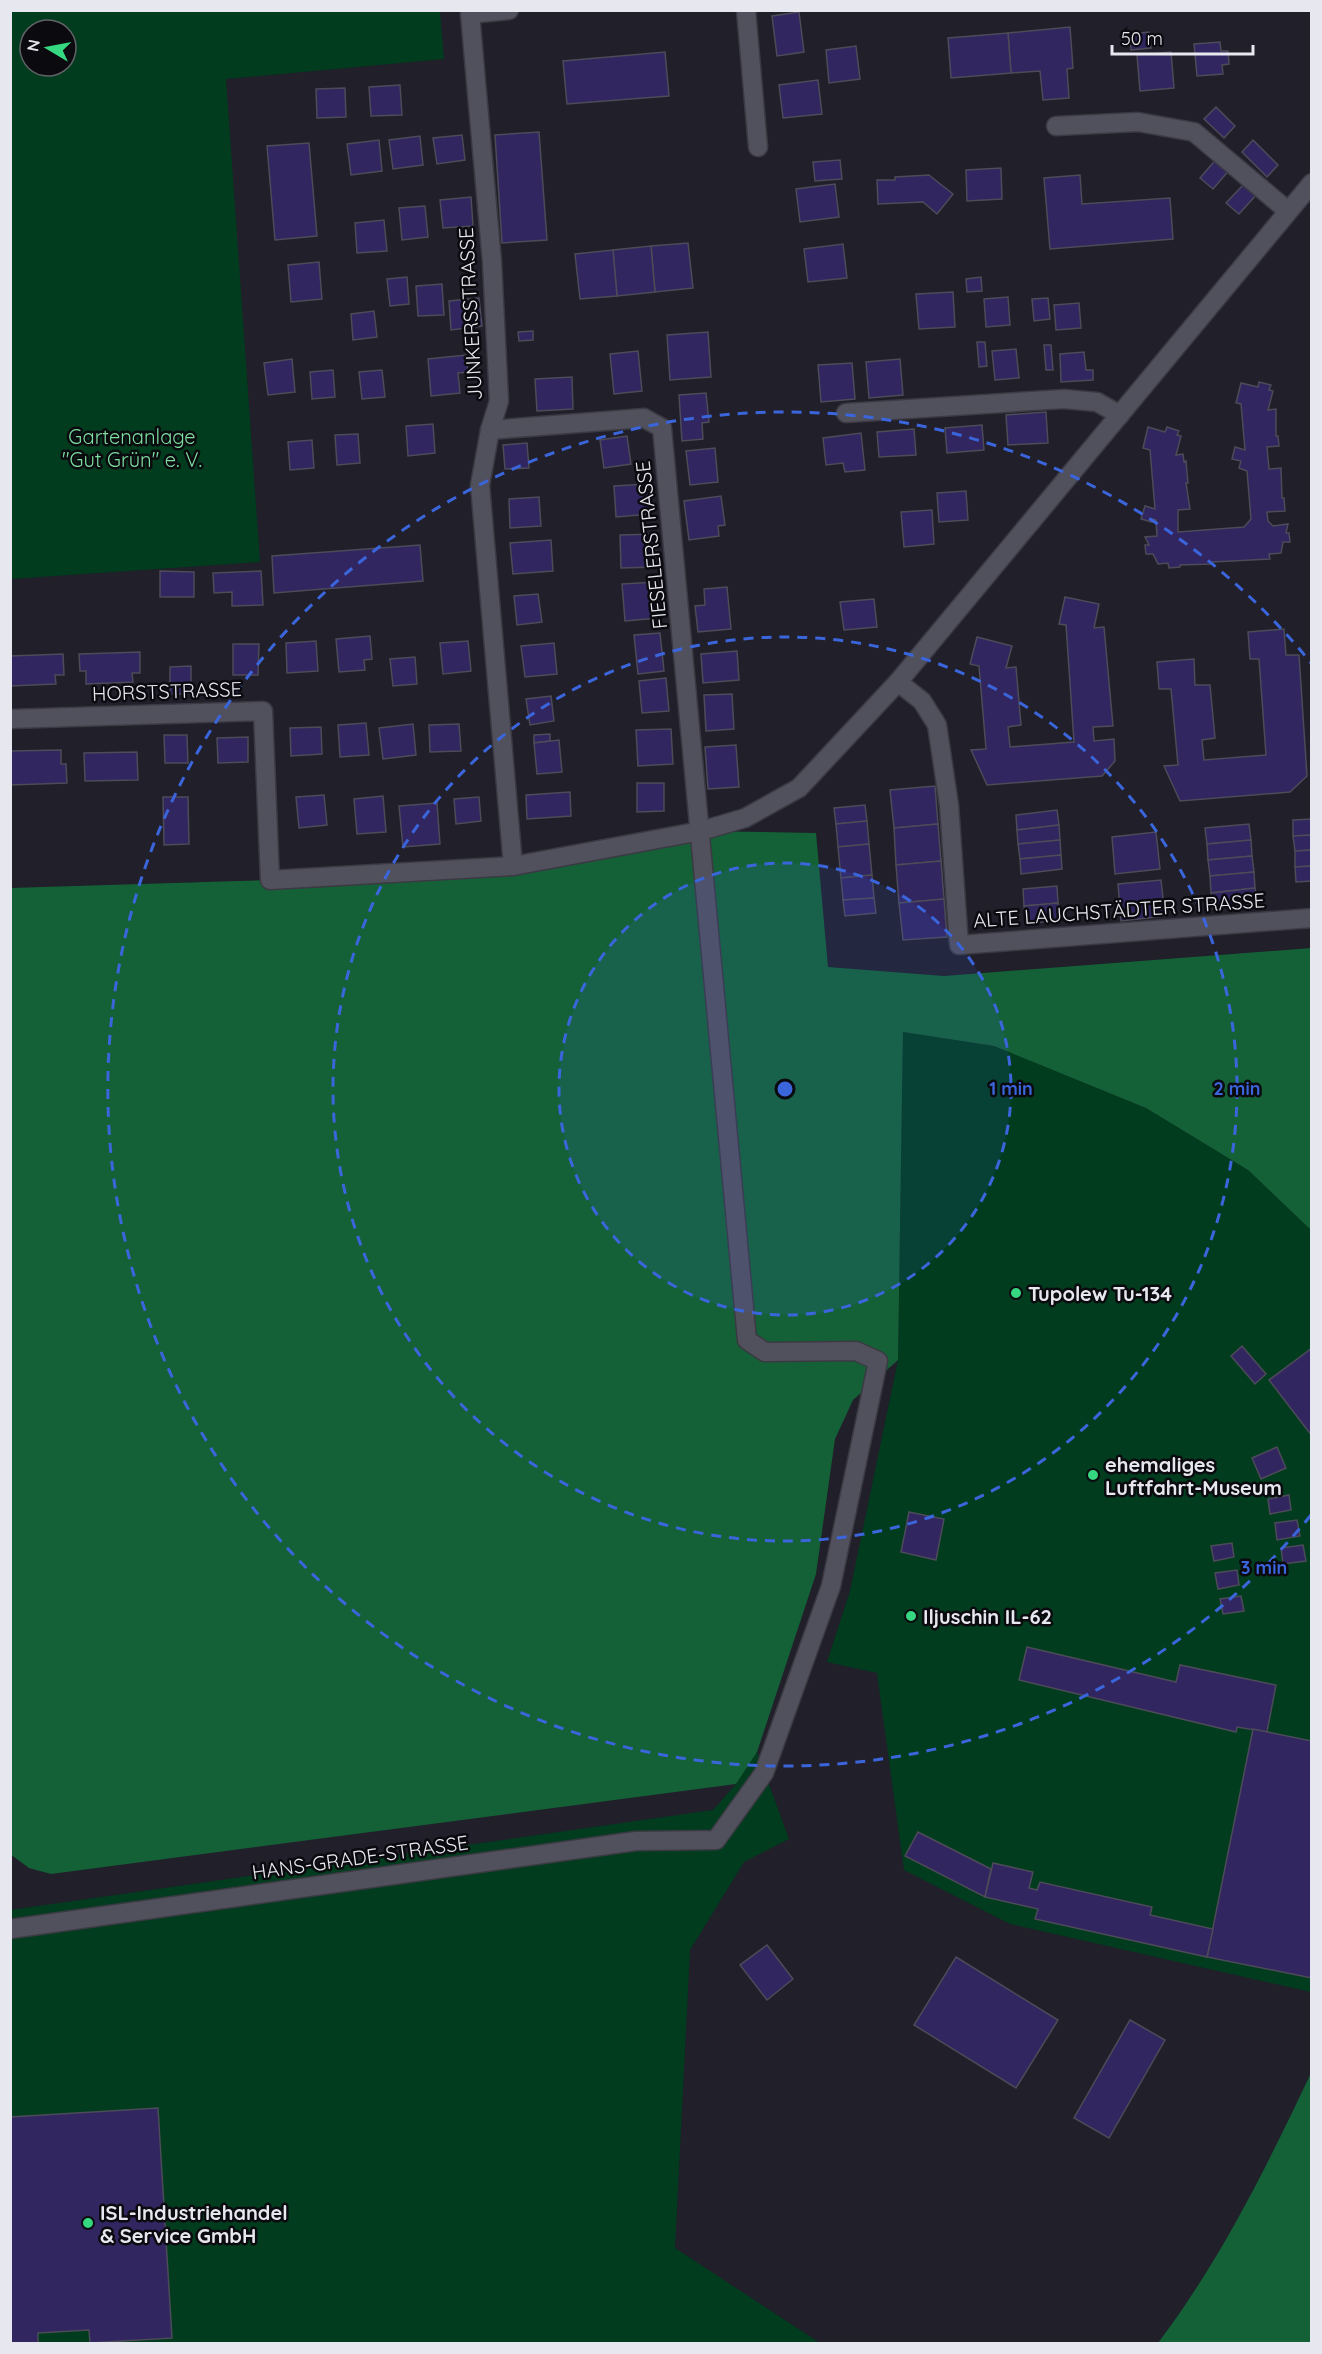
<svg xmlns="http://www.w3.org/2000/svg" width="1322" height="2354" font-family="Quicksand,sans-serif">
  <rect width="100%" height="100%" fill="#201f2a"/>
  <g fill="#013c1e" fill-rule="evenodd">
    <path d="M11,10L440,11L444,59L226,79L260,562L11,579ZM30,30H66V66H30Z"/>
    <path d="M903,1032L994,1046L1146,1108L1248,1170L1311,1230V1992L1010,1924L904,1870L877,1673L827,1662L850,1591L898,1360Z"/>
    <path d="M757,1752L789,1839L744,1862L690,1950L675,2248L820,2343H11L10,1910L713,1810L736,1784Z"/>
  </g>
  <g fill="#146137">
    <path d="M701,831L816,833L828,967L944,976L1311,948V1230L1248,1170L1146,1108L994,1046L903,1032L898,1360L853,1400L835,1439L816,1574L757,1752L736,1784L51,1874L29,1868L10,1854V888L270,880L513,866Z"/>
    <path d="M1311,2073V2343H1158C1220,2261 1267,2166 1311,2073Z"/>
  </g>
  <g fill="#322661" stroke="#4c4b58" stroke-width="1.5">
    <path d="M799,12L804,52L777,56L772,16Z"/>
    <path d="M1070,27L1073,68L1067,69L1069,98L1043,100L1040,71L1011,73L1008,33Z"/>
    <path d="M1149,32L1151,48L1131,50L1130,34Z"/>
    <path d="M1008,33L1011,73L951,78L948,38Z"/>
    <path d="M1220,42L1221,51H1228L1229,64L1222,65L1223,74L1197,76L1194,44Z"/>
    <path d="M856,46L860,79L829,83L826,50Z"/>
    <path d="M665,52L669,96L567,104L563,61Z"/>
    <path d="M1171,52L1174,88L1140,91L1137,55Z"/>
    <path d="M818,80L822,114L783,118L779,85Z"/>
    <path d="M400,85L402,115L371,116L369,87Z"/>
    <path d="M345,88L346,117L317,118L316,89Z"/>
    <path d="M1216,107L1235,126L1224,138L1204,119Z"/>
    <path d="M539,132L547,240L502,243L495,135Z"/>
    <path d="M462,135L465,160L437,164L433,138Z"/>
    <path d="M420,136L423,165L393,169L389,140Z"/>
    <path d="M379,140L382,171L351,175L347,144Z"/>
    <path d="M1253,140L1278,165L1267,177L1242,152Z"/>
    <path d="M309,143L317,236L275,240L267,146Z"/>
    <path d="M1218,157L1231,168L1213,189L1200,178Z"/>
    <path d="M840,160L842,179L815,181L813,162Z"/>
    <path d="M1001,168L1002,199L967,201L966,170Z"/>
    <path d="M929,175L953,194L937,214L923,202L878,204L877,180H895V177Z"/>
    <path d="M1080,175L1082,204L1170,198L1173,239L1050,249L1044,178Z"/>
    <path d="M1245,183L1257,194L1239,214L1226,203Z"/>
    <path d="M835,184L839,217L800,222L796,189Z"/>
    <path d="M471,197L473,226L443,228L440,200Z"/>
    <path d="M425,206L428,237L402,240L399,208Z"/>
    <path d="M384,220L387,251L357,253L355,223Z"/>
    <path d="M688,243L693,288L655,292L651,246Z"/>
    <path d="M843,244L847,278L808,282L804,249Z"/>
    <path d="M651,246L655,292L617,296L613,250Z"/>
    <path d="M613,250L617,296L580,299L575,254Z"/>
    <path d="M319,262L322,299L291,302L288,265Z"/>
    <path d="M407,277L409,304L390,306L387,279Z"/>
    <path d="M981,277L982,291L967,292L966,279Z"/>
    <path d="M442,284L444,315L418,316L416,286Z"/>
    <path d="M953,292L955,327L919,329L916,294Z"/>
    <path d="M1008,297L1010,325L986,327L984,299Z"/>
    <path d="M479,298L482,326L451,330L449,301Z"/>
    <path d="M1048,298L1050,319L1034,321L1032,299Z"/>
    <path d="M1079,303L1081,328L1056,330L1054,305Z"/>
    <path d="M374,311L377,337L353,340L351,314Z"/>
    <path d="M533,331V340L519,341L518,332Z"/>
    <path d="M708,332L711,377L670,380L667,335Z"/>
    <path d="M977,342H985L987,366L979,367Z"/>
    <path d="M1044,345H1051L1053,370H1046Z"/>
    <path d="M1016,349L1019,378L995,380L992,351Z"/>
    <path d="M638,351L642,391L614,394L610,354Z"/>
    <path d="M1084,352L1086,370H1093V380L1061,382L1060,354Z"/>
    <path d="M466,355L468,372L458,373L460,393L431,396L428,359Z"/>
    <path d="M292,359L295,392L268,395L264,363Z"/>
    <path d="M900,359L903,395L869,398L866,362Z"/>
    <path d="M852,363L855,399L821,402L818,365Z"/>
    <path d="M333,370L335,397L312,399L310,372Z"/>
    <path d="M382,370L385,397L362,399L359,372Z"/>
    <path d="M572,377L573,409L537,411L535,379Z"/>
    <path d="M1259,382L1271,385L1269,390L1273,391L1268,410L1276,409V436H1278L1279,446L1267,447L1269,469L1281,468L1282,498H1284L1285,511L1267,512L1268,521L1273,526L1288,524L1286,533H1289L1290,542H1283L1281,553L1269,554L1270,559L1212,562V564L1180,565V567L1169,568L1168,563L1158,564L1153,554H1146L1145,545H1149L1145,537L1157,536L1156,520L1153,519L1152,522L1141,519L1145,506L1155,509L1150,450L1143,448L1148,427L1165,432L1167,427L1179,431L1177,435L1181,436L1176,455L1183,454L1184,462L1186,461L1188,483H1186L1190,509L1178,510V532L1244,527L1251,519L1247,471L1239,468L1241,461L1232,459L1235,447L1245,450L1241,404L1236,403L1241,383L1258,387Z"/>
    <path d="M706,393L709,422L702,423L703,439L682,441L679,395Z"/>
    <path d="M1046,412L1048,443L1008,445L1006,415Z"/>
    <path d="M433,424L435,453L408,456L406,426Z"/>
    <path d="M982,425L984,450L947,453L945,428Z"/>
    <path d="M914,429L916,455L879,457L877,432Z"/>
    <path d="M861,433L865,470L845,472L843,463L826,465L823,438Z"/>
    <path d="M358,434L360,463L337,465L335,435Z"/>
    <path d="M627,436L631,464L604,468L600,440Z"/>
    <path d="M312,440L314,468L290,470L288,442Z"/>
    <path d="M527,443L529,468L505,469L503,445Z"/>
    <path d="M715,448L718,482L690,485L686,451Z"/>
    <path d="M648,484L650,514L616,517L614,486Z"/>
    <path d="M966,491L968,520L939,522L937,493Z"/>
    <path d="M721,496L725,525L718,526L719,536L689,540L684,501Z"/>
    <path d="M539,497L541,526L510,528L509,499Z"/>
    <path d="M932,510L934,544L904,547L901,512Z"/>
    <path d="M655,534L656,567L621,568L620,535Z"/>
    <path d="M551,540L553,571L513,574L510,543Z"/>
    <path d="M420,545L423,581L274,593L272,556Z"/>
    <path d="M160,571L194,572V597H160Z"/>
    <path d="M261,571L263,605L232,606V592L214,593L213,573Z"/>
    <path d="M657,582L659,618L625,621L622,584Z"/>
    <path d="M727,587L731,629L698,632L695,606L705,605L704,589Z"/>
    <path d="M538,594L542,622L517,625L514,596Z"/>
    <path d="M1065,597L1099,604L1094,628L1104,627L1113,726L1093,727L1094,741L1114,739L1115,761L1102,776L987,785L971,750L986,749L979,666L970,664L977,637L1012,646L1006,668L1016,667L1021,725L1008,727L1010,747L1074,742L1066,625L1059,624Z"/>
    <path d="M874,599L877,627L844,630L840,602Z"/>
    <path d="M1284,629L1286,655H1299L1307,776L1290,792L1180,801L1164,766L1178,765L1171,689H1159L1157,662L1194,659L1195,685H1210L1215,738L1202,740L1204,760L1266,755L1259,659H1250L1248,632Z"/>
    <path d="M660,633L664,671L638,674L634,635Z"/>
    <path d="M370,636L372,659L364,660L365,670L339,672L336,639Z"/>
    <path d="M316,641L318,671L287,673L286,643Z"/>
    <path d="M468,641L471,671L443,674L440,643Z"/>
    <path d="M554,643L557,674L525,677L521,646Z"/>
    <path d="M233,644H259L258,675H233Z"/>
    <path d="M737,651L739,680L703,683L701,654Z"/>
    <path d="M140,652V673H132L133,682L86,684V671H80L79,654Z"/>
    <path d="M63,654L64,675H55L56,684L10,686V656Z"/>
    <path d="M415,657L417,684L393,686L390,659Z"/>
    <path d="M191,666V694H170V667Z"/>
    <path d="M666,678L669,711L642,713L639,681Z"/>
    <path d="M732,694L734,729L706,731L704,695Z"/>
    <path d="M551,696L554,721L530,725L526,699Z"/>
    <path d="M366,723L369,755L340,757L338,725Z"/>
    <path d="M413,724L416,755L383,759L379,728Z"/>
    <path d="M459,724L461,751L430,752L429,725Z"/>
    <path d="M321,727L322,754L291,756L290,728Z"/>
    <path d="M671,729L673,764L638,766L636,730Z"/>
    <path d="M550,734V741L534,743V735Z"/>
    <path d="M164,735H187L188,763H165Z"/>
    <path d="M248,737V762L218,763L217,738Z"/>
    <path d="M559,740L562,772L537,774L534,743Z"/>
    <path d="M736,745L739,787L708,789L705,747Z"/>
    <path d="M61,750V764H66L67,783L10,785L11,751Z"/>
    <path d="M137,752L138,780L85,781L84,753Z"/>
    <path d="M637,783H664V811L637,812Z"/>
    <path d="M935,786L938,824L894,828L890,790Z"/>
    <path d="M570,792L571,816L527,819L526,795Z"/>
    <path d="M324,795L327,825L299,828L296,797Z"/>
    <path d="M383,796L386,832L357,834L354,799Z"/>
    <path d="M163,797H188L189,844L164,845Z"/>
    <path d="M479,797L481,821L456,824L454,799Z"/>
    <path d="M437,803L440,844L403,847L399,806Z"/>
    <path d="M865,805L867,821L836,824L834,808Z"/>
    <path d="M1057,810L1059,825L1017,830L1016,815Z"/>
    <path d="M1312,819V835L1293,836V820Z"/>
    <path d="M867,821L869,844L838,847L836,824Z"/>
    <path d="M938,824L941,861L896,865L894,828Z"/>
    <path d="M1249,824L1251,840L1207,844L1205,828Z"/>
    <path d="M1059,825L1060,840L1018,844L1017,830Z"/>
    <path d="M1156,832L1160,869L1115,874L1112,837Z"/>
    <path d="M1312,835V850L1295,851L1293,836Z"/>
    <path d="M1060,840L1061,855L1020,859L1018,844Z"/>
    <path d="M1251,840L1252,856L1208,860L1207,844Z"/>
    <path d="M869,844L872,875L841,878L838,847Z"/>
    <path d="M1312,850V866L1295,867V851Z"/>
    <path d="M1061,855L1062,869L1021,874L1020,859Z"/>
    <path d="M1252,856L1254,872L1210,876L1208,860Z"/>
    <path d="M941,861L944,899L899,903L896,865Z"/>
    <path d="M1312,866V881L1296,882L1295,867Z"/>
    <path d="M1254,872L1255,888L1211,893L1210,876Z"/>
    <path d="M872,875L874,898L843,900L841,878Z"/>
    <path d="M1161,880L1165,916L1121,921L1118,884Z"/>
    <path d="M1057,886L1058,903L1024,906L1023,889Z"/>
    <path d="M1255,888L1257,904L1213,909L1211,893Z"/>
    <path d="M874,898L876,913L845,916L843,900Z"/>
    <path d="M944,899L947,937L903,940L899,903Z"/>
    <path d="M1058,903L1060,921L1026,923L1024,906Z"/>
    <path d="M1242,1346L1266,1374L1255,1384L1231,1356Z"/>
    <path d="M1312,1348V1436L1269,1380Z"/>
    <path d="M1277,1447L1286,1468L1261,1479L1252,1458Z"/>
    <path d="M1289,1495L1291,1510L1270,1514L1268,1499Z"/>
    <path d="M909,1512L944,1519L936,1560L901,1552Z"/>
    <path d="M1297,1520L1300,1536L1277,1540L1275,1523Z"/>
    <path d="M1232,1543L1234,1557L1214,1561L1211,1546Z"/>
    <path d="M1303,1545L1306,1561L1283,1564L1281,1548Z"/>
    <path d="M1237,1570L1239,1585L1218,1589L1215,1573Z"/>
    <path d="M1241,1596L1244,1611L1223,1614L1220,1599Z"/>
    <path d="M1027,1647L1176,1682L1180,1665L1276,1685L1267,1732L1237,1727L1236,1732L1019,1680Z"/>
    <path d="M1253,1729L1312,1741V1978L1207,1957Z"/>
    <path d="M918,1832L991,1869L985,1897L905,1856Z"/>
    <path d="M993,1863L1033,1872L1029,1888L1037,1890L1040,1882L1152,1907L1150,1915L1213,1929L1207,1957L1035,1919L1038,1909L985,1897Z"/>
    <path d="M767,1945L793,1979L767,2000L740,1965Z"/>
    <path d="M956,1957L1058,2020L1016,2088L914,2025Z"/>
    <path d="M1130,2020L1165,2040L1109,2138L1074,2118Z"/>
    <path d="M158,2108L172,2338L90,2343L89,2330L38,2333V2344H10V2117Z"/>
  </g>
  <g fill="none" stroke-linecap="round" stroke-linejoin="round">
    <defs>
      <g id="street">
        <path d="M509,10L470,14L492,262L499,401L490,430L480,485L513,866"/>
        <path d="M746,10L758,147"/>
        <path d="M1056,126L1138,122L1194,132L1288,211"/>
        <path d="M846,413L1064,399L1097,402L1120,415"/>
        <path d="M898,682L922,701L937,725L949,805L959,945L1312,918"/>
        <path d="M10,719L263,711L270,880L513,866L701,831L745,818L799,788L898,682L1312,183"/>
        <path d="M10,1929L636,1841L716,1840L764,1773L831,1586L878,1361L856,1351L765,1352L747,1340L662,428L644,418L490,430"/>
      </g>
    </defs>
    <use href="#street" stroke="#3b3a43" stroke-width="21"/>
    <use href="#street" stroke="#51505d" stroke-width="18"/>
  </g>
  <circle cx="785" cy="1089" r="226" fill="#3b65db" fill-opacity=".12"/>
  <g fill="none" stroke="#3b65db" stroke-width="3" stroke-dasharray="10 8">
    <circle cx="785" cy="1089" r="226"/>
    <circle cx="785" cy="1089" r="452"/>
    <path d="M1311 1515A677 677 0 1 1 1311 663"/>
  </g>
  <g fill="#35d881" stroke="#0a0a0f" stroke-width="2">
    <circle cx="1016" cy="1293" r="6"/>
    <circle cx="1093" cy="1475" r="6"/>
    <circle cx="911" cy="1616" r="6"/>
    <circle cx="88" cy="2223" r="6"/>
  </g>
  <g text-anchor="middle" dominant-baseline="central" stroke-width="5" stroke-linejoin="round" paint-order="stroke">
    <g font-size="20" fill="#e7e7ef" stroke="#0a0a0f">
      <text transform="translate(470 314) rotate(-93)">JUNKERSSTRASSE</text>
      <text transform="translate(651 545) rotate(-96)">FIESELERSTRASSE</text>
      <text transform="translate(167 691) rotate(-2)">HORSTSTRASSE</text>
      <text transform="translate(1119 910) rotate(-4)">ALTE LAUCHSTÄDTER STRASSE</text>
      <text transform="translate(360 1857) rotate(-8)">HANS-GRADE-STRASSE</text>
    </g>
    <g font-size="20" fill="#7cde9f" stroke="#0a0a0f">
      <text x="132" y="436">Gartenanlage<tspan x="132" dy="23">"Gut Grün" e. V.</tspan></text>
    </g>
    <g font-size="20" font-weight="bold" fill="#e7e7ef" stroke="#0a0a0f" text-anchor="start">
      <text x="1028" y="1293">Tupolew Tu-134</text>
      <text x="1105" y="1464">ehemaliges<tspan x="1105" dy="23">Luftfahrt-Museum</tspan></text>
      <text x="923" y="1616">Iljuschin IL-62</text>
      <text x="100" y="2212">ISL-Industriehandel<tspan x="100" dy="23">&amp; Service GmbH</tspan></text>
    </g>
  </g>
  <circle cx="785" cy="1089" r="9" fill="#3b65db" stroke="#0a0a0f" stroke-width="3"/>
  <g font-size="18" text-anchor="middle" font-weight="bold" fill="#3b65db" stroke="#0a0a0f" stroke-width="5" stroke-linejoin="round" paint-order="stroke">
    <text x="1011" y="1095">1 min</text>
    <text x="1237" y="1095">2 min</text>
    <text x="1264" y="1574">3 min</text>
  </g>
  <rect width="1322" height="2354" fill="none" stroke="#e7e7ef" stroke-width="24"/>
  <g transform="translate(48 48) rotate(280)"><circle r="28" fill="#0a0a0f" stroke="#626269" stroke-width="1.5"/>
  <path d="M0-4.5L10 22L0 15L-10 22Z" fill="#35d881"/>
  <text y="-9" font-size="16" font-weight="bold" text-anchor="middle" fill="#e7e7ef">N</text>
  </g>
  <path d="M1112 45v9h141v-9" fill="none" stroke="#e7e7ef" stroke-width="3"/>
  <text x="1121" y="45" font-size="18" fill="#e7e7ef" stroke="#0a0a0f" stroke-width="4.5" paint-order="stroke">50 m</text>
</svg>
